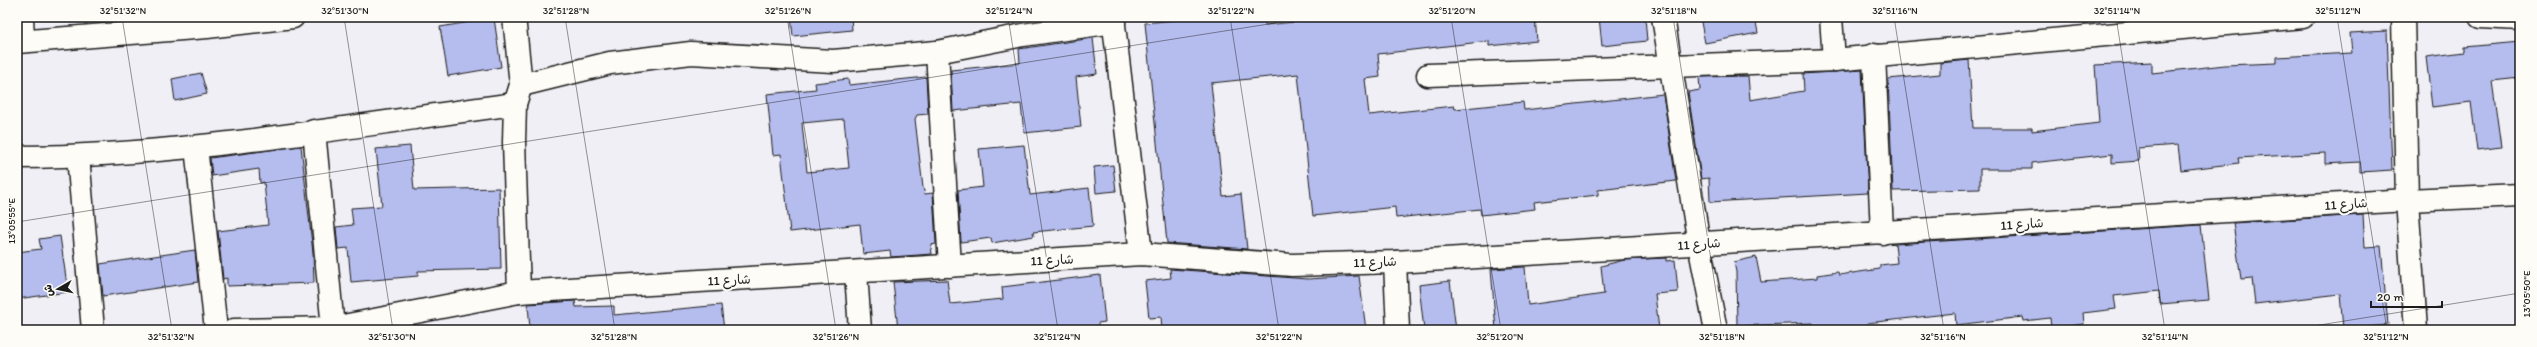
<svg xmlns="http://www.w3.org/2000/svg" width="2537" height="347" font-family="Itim,'Playpen Sans Arabic',sans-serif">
  <rect width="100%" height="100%" fill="#efeff5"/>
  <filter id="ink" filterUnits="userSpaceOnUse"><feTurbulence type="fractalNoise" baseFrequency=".025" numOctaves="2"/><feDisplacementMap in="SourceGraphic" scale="8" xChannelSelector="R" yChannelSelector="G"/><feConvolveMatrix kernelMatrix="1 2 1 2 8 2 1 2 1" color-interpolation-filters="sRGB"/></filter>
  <g filter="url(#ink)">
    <g fill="#b5bdef" stroke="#1c1c1c" fill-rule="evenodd">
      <path d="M791,17H851L852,30L793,36Z"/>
      <path d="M1206,17H1265V25L1344,17H1535L1537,41L1489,46V41L1378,54L1380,77L1365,79L1369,115L1454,106L1455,109L1523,102L1524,110L1663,94L1676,181L1598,190V195L1534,202L1535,209L1481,215L1480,209L1396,218L1395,207L1313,216L1298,74L1211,83L1223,196L1241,194L1247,249L1167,243L1145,23Z"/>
      <path d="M1599,17H1645L1647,41L1602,46Z"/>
      <path d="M1700,17H1755L1758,33L1705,43Z"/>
      <path d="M494,18L501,67L448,76L440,27Z"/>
      <path d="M2387,31L2392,170L2360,172V162L2325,164V153L2238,158L2239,163L2181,170L2178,145L2138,148L2139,161L2112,163V154L2032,163V169H1980V189L1893,191L1888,79L1940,74V63L1969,60L1973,128H2032V131L2099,123L2095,65L2152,62V73L2225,65L2277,63V57L2352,53L2350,33Z"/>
      <path d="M1093,38L1097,74L1076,77L1081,127L1024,133L1021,104L953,111L951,70L1020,63L1019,49Z"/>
      <path d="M2520,42V78L2492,81L2501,147L2477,150L2471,102L2432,107L2426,57L2464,52V47Z"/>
      <path d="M1862,70L1868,193L1710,202L1709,178L1701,179L1688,92L1700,90L1699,77L1748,76L1750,100L1804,91L1803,74Z"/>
      <path d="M201,73L207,94L175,101L172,79Z"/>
      <path d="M926,77L928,114L917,115L915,119L923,188L925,194L933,193L936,244L931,245L932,254L891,257L890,251L863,254L860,224L790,232L781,154L773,155L767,94L816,89L815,83L848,79L849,85ZM844,119L849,168L807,172L802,123Z"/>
      <path d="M1024,145L1030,195L1089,188L1093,226L1033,232L1034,236L992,243L991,238L961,242L958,190L983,187L979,149Z"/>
      <path d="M301,146L313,253L314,283L227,286V278L223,279L218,231L268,225L264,182L260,183L259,169L212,176L210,158Z"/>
      <path d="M410,146L414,190L499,188L501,269L418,271V276L351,282L348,248L338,249L336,227L353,225L351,208L382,206L376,149Z"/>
      <path d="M1113,165L1116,191L1096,193L1094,167Z"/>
      <path d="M2363,215L2365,247L2381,246L2388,325L2343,329L2340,294L2255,304L2252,278L2241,279L2233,223Z"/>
      <path d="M2201,225L2209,300L2160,304L2159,291L2114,296L2116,309L2083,313L2084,324L2051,328L2050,318L2024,321L2023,317L1956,325L1955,313L1867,323V326L1839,330H1814L1813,323L1737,326L1736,272L1734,262L1756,257L1761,282L1817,278V275L1838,272L1839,275L1880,269V265L1897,263L1895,244Z"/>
      <path d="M60,236L68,292L17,299V252L41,249L39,239Z"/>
      <path d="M195,250L198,282L103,296L100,264Z"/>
      <path d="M1666,258V261L1675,260L1678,292L1655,294L1659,330H1609V326L1583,330H1496L1491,269L1525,267L1528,305L1604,294L1601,266L1624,260Z"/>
      <path d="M1170,269L1308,279L1359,276L1366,330H1162L1161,317L1149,318L1145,281L1171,278Z"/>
      <path d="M1100,275L1105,322L1098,323V330H898L893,282L947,280L950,304L1003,299L1002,287Z"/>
      <path d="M1450,281L1456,330H1424L1419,285Z"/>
      <path d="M575,301L576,307L614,306V315L721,305L724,330H530L528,304Z"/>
    </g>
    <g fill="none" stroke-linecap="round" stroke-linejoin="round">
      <defs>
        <g id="street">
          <path d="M22,17L23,41"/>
          <path d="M514,17L521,85L515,104L514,142L519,292"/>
          <path d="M1113,17L1141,254"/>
          <path d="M1663,17L1699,244L1716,330"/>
          <path d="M1831,17L1834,60"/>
          <path d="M2403,17L2407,200L2416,330"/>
          <path d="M2481,17L2520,19"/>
          <path d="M17,42L207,27L293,17"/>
          <path d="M937,52L950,266"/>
          <path d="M1874,55L1882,233"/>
          <path d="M1428,75L1834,60L2303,17"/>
          <path d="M521,85L610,63L691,53L833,61L937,52L1023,35L1114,22"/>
          <path d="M314,131L333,328"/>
          <path d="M196,147L216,330"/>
          <path d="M78,156L93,330"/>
          <path d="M17,157C184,156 350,126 515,104"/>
          <path d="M1395,262L1398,330"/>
          <path d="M856,273L860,330"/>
          <path d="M234,330L333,328L519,292L1141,254L1292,265L1395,262L2407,200L2520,195"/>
        </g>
      </defs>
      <use href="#street" stroke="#1c1c1c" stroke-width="25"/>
      <use href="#street" stroke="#fdfcf7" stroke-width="22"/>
    </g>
  </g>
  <path fill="none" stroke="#1c1c1c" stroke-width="1" stroke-opacity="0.45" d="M122,17L172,330M344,17L393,330M565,17L615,330M787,17L836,330M1008,17L1058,330M1230,17L1279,330M1451,17L1501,330M1673,17L1722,330M1894,17L1944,330M2116,17L2165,330M2337,17L2387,330M17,222L1313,17M2288,330L2520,293"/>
  <g text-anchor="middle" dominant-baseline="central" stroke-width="4" stroke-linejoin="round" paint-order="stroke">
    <g font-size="13" fill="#1c1c1c" stroke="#fdfcf7">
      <text transform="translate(2346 204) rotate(-4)">شارع 11</text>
      <text transform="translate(2022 224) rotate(-4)">شارع 11</text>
      <text transform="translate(1699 244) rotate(-4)">شارع 11</text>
      <text transform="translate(1052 260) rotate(-3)">شارع 11</text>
      <text transform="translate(1375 262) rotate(-2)">شارع 11</text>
      <text transform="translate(729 280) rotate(-3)">شارع 11</text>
    </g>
  </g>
  <rect width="2537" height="347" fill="none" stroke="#fdfcf7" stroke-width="44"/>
  <g transform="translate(58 289) rotate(261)" stroke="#fdfcf7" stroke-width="3" paint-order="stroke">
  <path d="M0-3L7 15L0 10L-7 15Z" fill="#1c1c1c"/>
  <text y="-6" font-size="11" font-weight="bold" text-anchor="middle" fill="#1c1c1c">ش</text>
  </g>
  <path d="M2371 301v6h71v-6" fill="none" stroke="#1c1c1c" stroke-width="2"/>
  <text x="2377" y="301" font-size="12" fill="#1c1c1c" stroke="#fdfcf7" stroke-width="3" paint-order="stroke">20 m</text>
  <rect x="22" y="22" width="2493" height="303" fill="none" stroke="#1c1c1c" stroke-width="1.5"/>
  <g font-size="10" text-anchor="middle" fill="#1c1c1c">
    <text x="123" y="14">32°51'32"N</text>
    <text x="345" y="14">32°51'30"N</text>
    <text x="566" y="14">32°51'28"N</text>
    <text x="788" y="14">32°51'26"N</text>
    <text x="1009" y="14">32°51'24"N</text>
    <text x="1231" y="14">32°51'22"N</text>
    <text x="1452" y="14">32°51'20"N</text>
    <text x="1674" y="14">32°51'18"N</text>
    <text x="1895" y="14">32°51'16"N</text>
    <text x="2117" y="14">32°51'14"N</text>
    <text x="2338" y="14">32°51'12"N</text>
    <text transform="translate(11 221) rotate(-90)" y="4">13°05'55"E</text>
    <text transform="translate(2526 294) rotate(-90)" y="4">13°05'50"E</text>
    <text x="171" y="340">32°51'32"N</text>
    <text x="392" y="340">32°51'30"N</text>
    <text x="614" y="340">32°51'28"N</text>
    <text x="836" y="340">32°51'26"N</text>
    <text x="1057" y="340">32°51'24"N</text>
    <text x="1279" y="340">32°51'22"N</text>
    <text x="1500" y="340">32°51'20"N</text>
    <text x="1722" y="340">32°51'18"N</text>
    <text x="1943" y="340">32°51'16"N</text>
    <text x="2165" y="340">32°51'14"N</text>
    <text x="2386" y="340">32°51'12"N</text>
  </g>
</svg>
